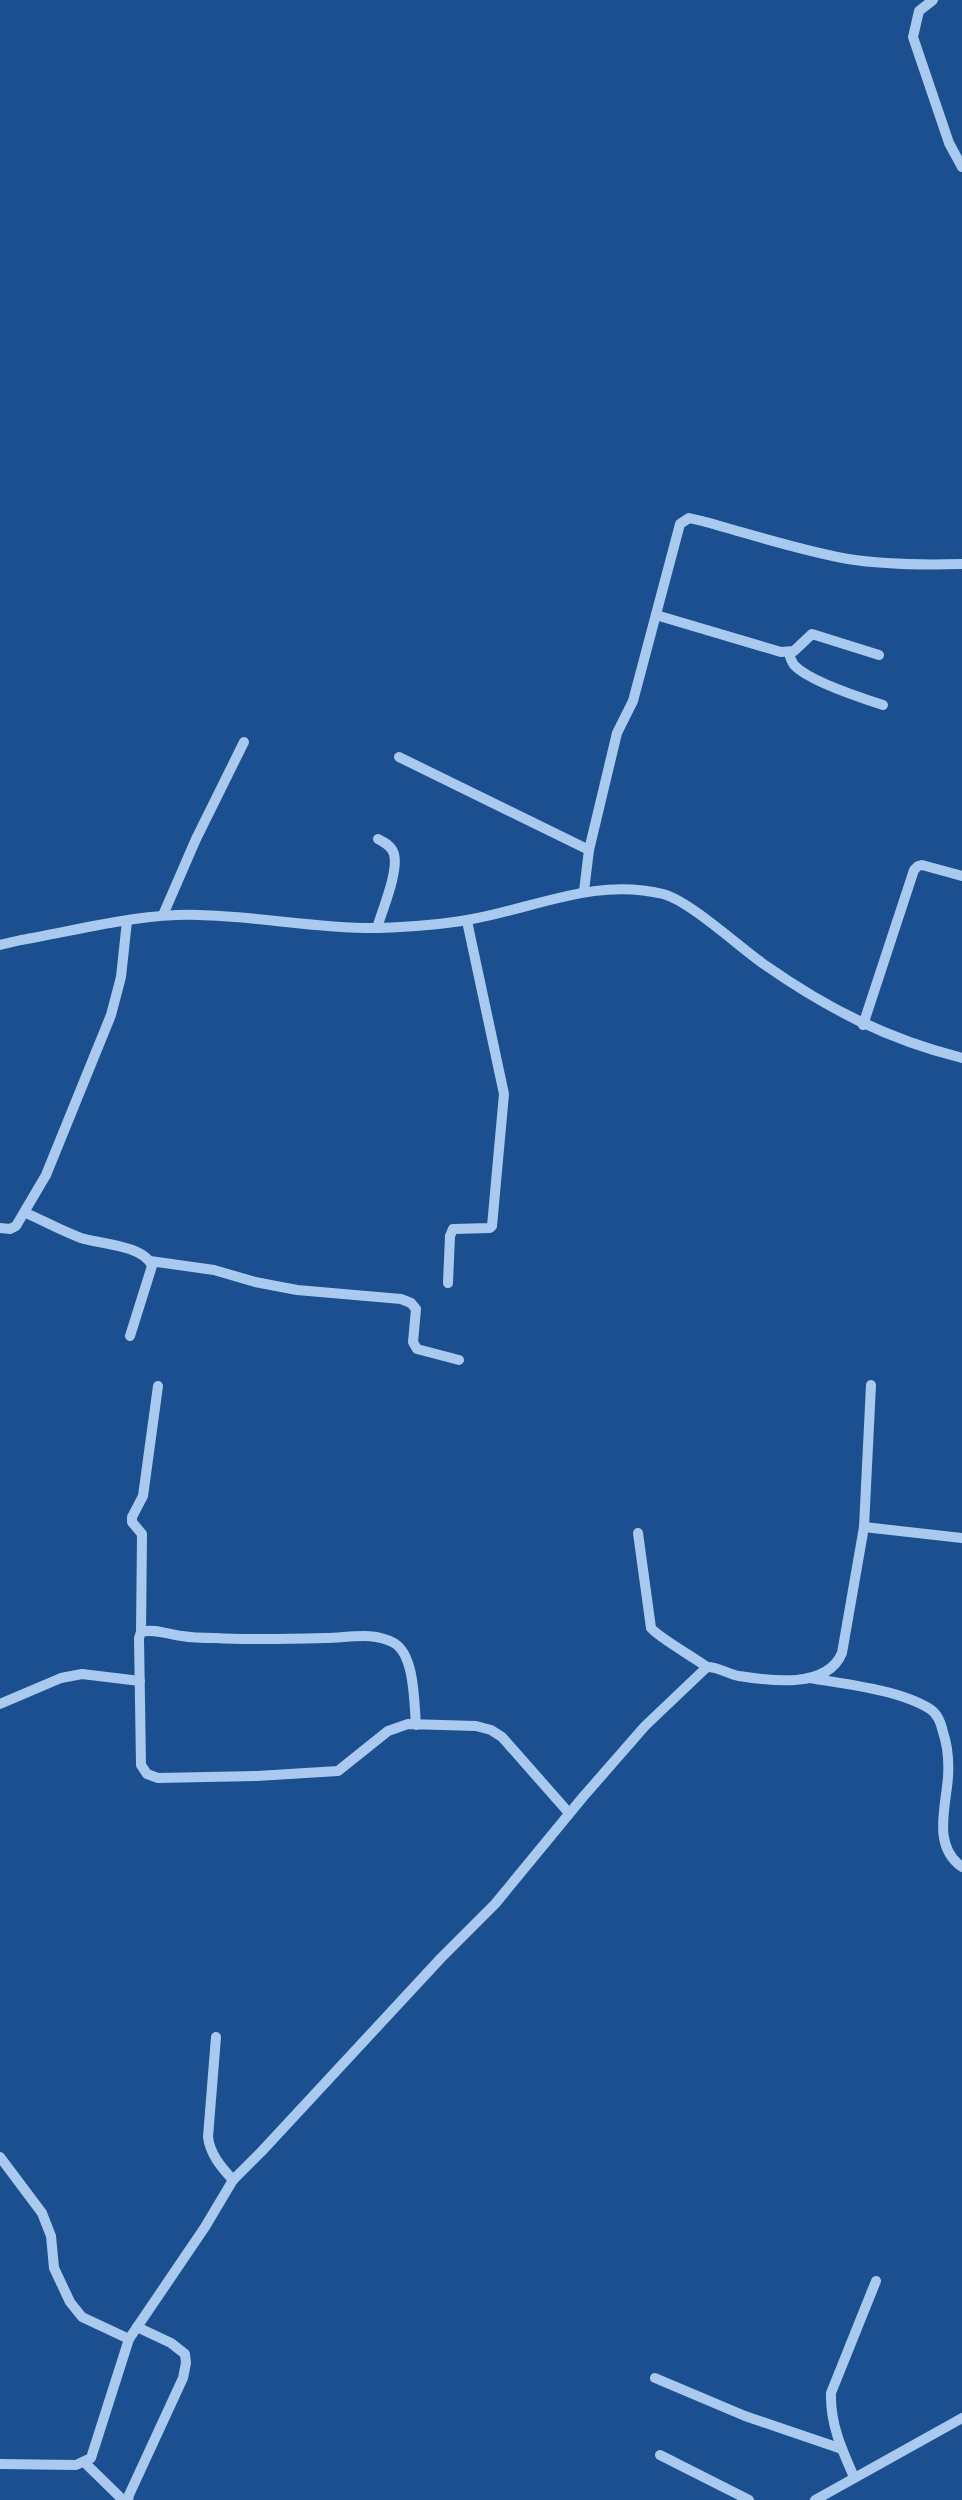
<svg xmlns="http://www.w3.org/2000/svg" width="962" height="2500" font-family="Cabin,sans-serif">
  <rect width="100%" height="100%" fill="#1b4f8f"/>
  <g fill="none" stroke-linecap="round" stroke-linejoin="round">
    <g stroke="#a9c9ee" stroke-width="10">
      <path d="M933,0L919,11L913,37L949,143L962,167"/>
      <path d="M656,615L781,652L794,651L812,634L879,655"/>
      <path d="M789,653C790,657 792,663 795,666C811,682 861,698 883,705"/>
      <path d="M399,757L589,850"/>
      <path d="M584,891L589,850L617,733L633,701L680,524L689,518L702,521C750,534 798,550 848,559C886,565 924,565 962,564"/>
      <path d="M163,915L196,839L244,742"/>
      <path d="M377,928C382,911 399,871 394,854C392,846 384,842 378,839"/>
      <path d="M0,945L21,940C79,930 140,913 199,915C258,916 318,929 378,928C407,927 439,925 467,920C533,909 595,877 663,894C690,901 739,947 765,965C828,1009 887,1039 962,1058"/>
      <path d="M863,1025L914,870L918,866L922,865L962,876"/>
      <path d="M26,1213C44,1221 62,1231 81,1238C99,1244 144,1245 152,1266L130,1336"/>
      <path d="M0,1228L10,1229L16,1226L46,1175L111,1015L121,977L127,921"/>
      <path d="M150,1261L214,1270L255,1282L297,1290L401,1299L411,1303L416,1309L413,1342L417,1349L459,1360"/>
      <path d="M448,1283L450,1236L453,1229L490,1228L492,1226L504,1094L467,921"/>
      <path d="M864,1527L962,1538"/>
      <path d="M638,1533L651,1628C658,1637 695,1658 707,1667"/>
      <path d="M141,1632L142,1534L132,1522V1517L143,1496L158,1386"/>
      <path d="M810,1678C845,1684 900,1690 930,1709C938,1714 941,1723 943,1732C948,1747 949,1762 948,1777C946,1807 932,1846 962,1867"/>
      <path d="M0,1704L61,1678L82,1674L140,1681"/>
      <path d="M416,1725C414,1703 415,1655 394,1643C373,1631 348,1638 325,1638C289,1639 251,1640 215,1638C204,1638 193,1638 182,1636C170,1635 154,1628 141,1632L139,1638L141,1765L147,1774L158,1778L257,1776L338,1771L388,1731L408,1724L476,1726L491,1730L502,1737L569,1813"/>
      <path d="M216,2037L208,2137C210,2154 221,2167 233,2180"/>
      <path d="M0,2157L42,2213L51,2236L54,2268L70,2302L82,2317L129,2339L91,2458L76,2465L0,2464"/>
      <path d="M129,2339L205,2227L233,2180L262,2151L441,1958L495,1904L583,1797L645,1726L707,1667C719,1667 728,1674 739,1676C771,1681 827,1689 842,1653L864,1527L871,1385"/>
      <path d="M655,2378L745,2416L842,2449"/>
      <path d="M660,2455L749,2500"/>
      <path d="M84,2462L123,2500"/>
      <path d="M854,2477C842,2450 830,2424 831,2393L876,2281"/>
      <path d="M128,2500L129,2495L183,2378L186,2363L185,2354L171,2343L137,2327"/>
      <path d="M815,2500L962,2418"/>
    </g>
  </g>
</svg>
